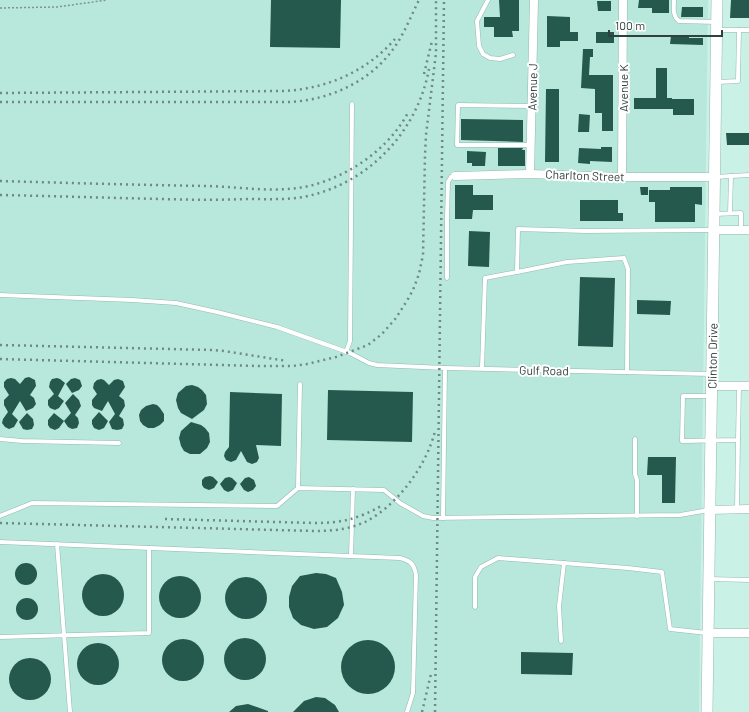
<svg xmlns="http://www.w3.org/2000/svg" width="749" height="712" font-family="Barlow,sans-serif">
  <rect width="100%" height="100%" fill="#caf1e6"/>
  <path fill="#b7e8db" d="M0,0H708L699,712H0Z"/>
  <g fill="#25594e">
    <path d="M271,0H341L340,48L270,47Z"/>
    <path d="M499,0H519V31H512L513,37H494V27H484V17H500Z"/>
    <path d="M639,0H669V13H652V8H638Z"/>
    <path d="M731,0H749V18H730Z"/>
    <path d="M597,1H611V11H598Z"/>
    <path d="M682,7H703V17H681Z"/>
    <path d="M547,16L570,17V32H578V41H560V47H547Z"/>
    <rect x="596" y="32" width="18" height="11"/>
    <path d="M671,36H689V38H703V45L670,44Z"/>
    <path d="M583,49H593V57H590L589,75H613V131H602V113H595V89L581,88Z"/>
    <path d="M656,68H667V98H672V99H694V115H673V109H634V98H656Z"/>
    <path d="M546,89H559V162H545Z"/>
    <path d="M579,114L590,115L589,132H578Z"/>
    <path d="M461,119L523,120V142L461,140Z"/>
    <path d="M726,133H749V145H727Z"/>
    <path d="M601,147H612V162L590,161V164L578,163L579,148L601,149Z"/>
    <path d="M498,148H523L522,150H525V166H498Z"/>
    <path d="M467,151L486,152L485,166H472V163H467Z"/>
    <path d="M455,185H473V195H493V210H473L472,219H455Z"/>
    <path d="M640,187H648V195H641Z"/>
    <path d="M670,187H702V205L695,204V222H655V202H649V190H670Z"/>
    <path d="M580,200H618V213H623V221H580Z"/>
    <path d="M469,231L490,232L489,267L468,266Z"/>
    <path d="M580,277L615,278L613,347L578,346Z"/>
    <path d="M637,300L671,301L670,315L637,314Z"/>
    <path d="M29,377L35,380L36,386L30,395L34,398L36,404L33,408L26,411L20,401L12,414L18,420L14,427L9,429L5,427L2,423L3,419L8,412L4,405V400L9,395L4,387V382L7,379L11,378L15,379L20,384L25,378Z"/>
    <path d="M57,378L60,379L65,383L58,396L64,401L59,408L55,410L50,408L48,405V400L54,394L49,387L50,382L52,379Z"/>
    <path d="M75,378L80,380L82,386L79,390L72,393L66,384L71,379Z"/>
    <path d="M101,379L104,380L109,385L114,380L118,379L123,381L125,387L119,396L124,400L125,406L119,416L123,419L124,425L122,429L117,430L112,429L109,422L115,414L108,401L102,411L94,408L92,405V400L97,394L93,388L94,383L97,380Z"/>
    <path d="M192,385L198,387L202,390L206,395L207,404L204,410L192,419L181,413L178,408L176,400L178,393L186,386Z"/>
    <path d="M328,390L413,392L412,442L327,440Z"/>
    <path d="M230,392L282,394L281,446L256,445L259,458L257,462L252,464L247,462L241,451L236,460L231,462L226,460L224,456L225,452L229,447Z"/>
    <path d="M73,394L79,400L81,406L75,415L78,418L79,423L77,428L72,429L68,427L64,421L71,413L65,403Z"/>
    <path d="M153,404L157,405L160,408L164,414V421L160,425L154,428H148L143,425L140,421L139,415L141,410L146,406Z"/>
    <path d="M99,412L108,421L104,428L99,430L94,428L92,424V420Z"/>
    <path d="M27,413L33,419L34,425L32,429L27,430L23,429L19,422Z"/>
    <path d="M54,413L64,421L59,428L55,430L50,428L48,425V420Z"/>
    <path d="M191,422L201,425L205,428L209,433L210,442L207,448L200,454H190L184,451L181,446L179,438L181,431Z"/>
    <path d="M648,457H676L675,503H662V475H647Z"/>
    <path d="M210,476L213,477L218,482L214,488L209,490L204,488L202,485V480L205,477Z"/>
    <path d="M229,477L232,478L237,483L233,490L228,492L224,490L220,484L225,478Z"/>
    <path d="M249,477L254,480L256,486L253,490L248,492L244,490L240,484L245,478Z"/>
    <circle cx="26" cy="574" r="11"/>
    <path d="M316,573L326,574L336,578L342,592L344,605L338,618L327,627L314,629L301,625L293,618L289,607V597L292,586L300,576Z"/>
    <circle cx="103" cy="595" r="21"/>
    <circle cx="180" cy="597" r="21"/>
    <circle cx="246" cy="598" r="21"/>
    <circle cx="27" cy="609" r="11"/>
    <circle cx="245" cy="659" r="21"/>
    <circle cx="183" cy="660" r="21"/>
    <circle cx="368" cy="667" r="27"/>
    <circle cx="98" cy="664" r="21"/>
    <path d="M521,652L573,653L572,675L521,674Z"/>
    <circle cx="30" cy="679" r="21"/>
    <path d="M316,697L325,698L335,705L339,712H293L304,701Z"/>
    <path d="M248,704L268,711V712H229L236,706Z"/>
  </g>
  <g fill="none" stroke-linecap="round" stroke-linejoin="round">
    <defs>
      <g id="lane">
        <path d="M488,0L477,21L479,46L483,54L490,58L500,59L513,55"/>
        <path d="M674,0C674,7 672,16 679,21L716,22"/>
        <path d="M717,30H749"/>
        <path d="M718,82L738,81L739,30"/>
        <path d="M531,145H457L458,105L531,106"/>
        <path d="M715,177L749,175"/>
        <path d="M730,213L731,176"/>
        <path d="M714,214L741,213V230"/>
        <path d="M517,272L567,262L624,258L628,269L627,372"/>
        <path d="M447,278V218L448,182L451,177L455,176"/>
        <path d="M0,295L132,300L176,303L217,312L277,327L350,353L369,363L377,365L445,368L711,374"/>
        <path d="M346,352L350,341L352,104"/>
        <path d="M482,368L485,278L517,272L518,229L585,231L713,230"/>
        <path d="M711,396H683L682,441L738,440L739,386"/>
        <path d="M0,439L22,441L119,443"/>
        <path d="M635,439V474L637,480V516"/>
        <path d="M298,488L300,384"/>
        <path d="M737,509L738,440"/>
        <path d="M0,516L32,503L277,506L298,488L384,490L400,503L423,516L433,518L680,515L709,510"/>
        <path d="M443,518L445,368"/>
        <path d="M0,542L400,558C411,561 414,564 416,575L413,693L407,712"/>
        <path d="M57,544L70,712"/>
        <path d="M351,556L353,489"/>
        <path d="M709,579L749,580"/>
        <path d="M475,607V577L481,567L498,558L628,568L662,572L670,629L707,633"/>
        <path d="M0,637L149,633V548"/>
        <path d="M561,641L559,606L564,563"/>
      </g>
      <g id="street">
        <path d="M530,174L534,0"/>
        <path d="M455,176L530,174L622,177H714"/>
        <path d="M622,177L623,0"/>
        <path d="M713,230H749"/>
        <path d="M711,386H749"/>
        <path d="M710,510L749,509"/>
        <path d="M708,633H749"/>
      </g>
      <path id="secondary" d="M707,712L717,0"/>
    </defs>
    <use href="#lane" stroke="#93b9af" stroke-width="5"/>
    <use href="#street" stroke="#93b9af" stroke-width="9"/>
    <use href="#secondary" stroke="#93b9af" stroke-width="12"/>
    <path stroke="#7d9790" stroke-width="1.5" stroke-dasharray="2 2" stroke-linecap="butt" d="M0,8L57,7L107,0"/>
    <use href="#lane" stroke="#fff" stroke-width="4"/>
    <use href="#street" stroke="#fff" stroke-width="8"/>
    <use href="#secondary" stroke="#fff" stroke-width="11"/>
    <g stroke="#708982" stroke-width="2.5" stroke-dasharray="2 4" stroke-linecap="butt">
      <path d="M424,74L432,41"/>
      <path d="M0,93L283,91C326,89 366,72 395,39"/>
      <path d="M0,102H291C334,99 375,79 398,42C406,29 412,14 419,0"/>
      <path d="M0,181C69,183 139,185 208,186C244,187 278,194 313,185C353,174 390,147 409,111"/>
      <path d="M0,195C55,196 109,198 164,199C192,200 220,200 248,199C267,199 285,200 303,197C367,185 417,133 429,69"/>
      <path d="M0,345L212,350L224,351L287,361"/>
      <path d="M0,359L258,366H293L307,364L336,357L368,345L382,334L396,318L408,299L413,290L419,274L423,255L425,155L426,135L436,53V0"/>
      <path d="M165,519L314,523C342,523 358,519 383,505"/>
      <path d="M0,523L316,531C333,531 350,529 365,522C397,506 427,465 435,431"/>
      <path d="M422,712L431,674"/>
      <path d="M435,712L444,0"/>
    </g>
  </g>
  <g text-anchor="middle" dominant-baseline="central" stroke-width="4" stroke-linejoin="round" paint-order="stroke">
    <g font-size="12" fill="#31403c" stroke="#fff">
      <text transform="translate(532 87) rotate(-89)">Avenue J</text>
      <text transform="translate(623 88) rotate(-90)">Avenue K</text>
      <text transform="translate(585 175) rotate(2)">Charlton Street</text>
      <text transform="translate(712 356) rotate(-89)">Clinton Drive</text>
      <text transform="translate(544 370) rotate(1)">Gulf Road</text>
    </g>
  </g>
  <path d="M609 30v6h113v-6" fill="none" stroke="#31403c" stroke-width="2"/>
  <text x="615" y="30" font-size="12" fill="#31403c" stroke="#ffffff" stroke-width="3" paint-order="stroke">100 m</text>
</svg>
